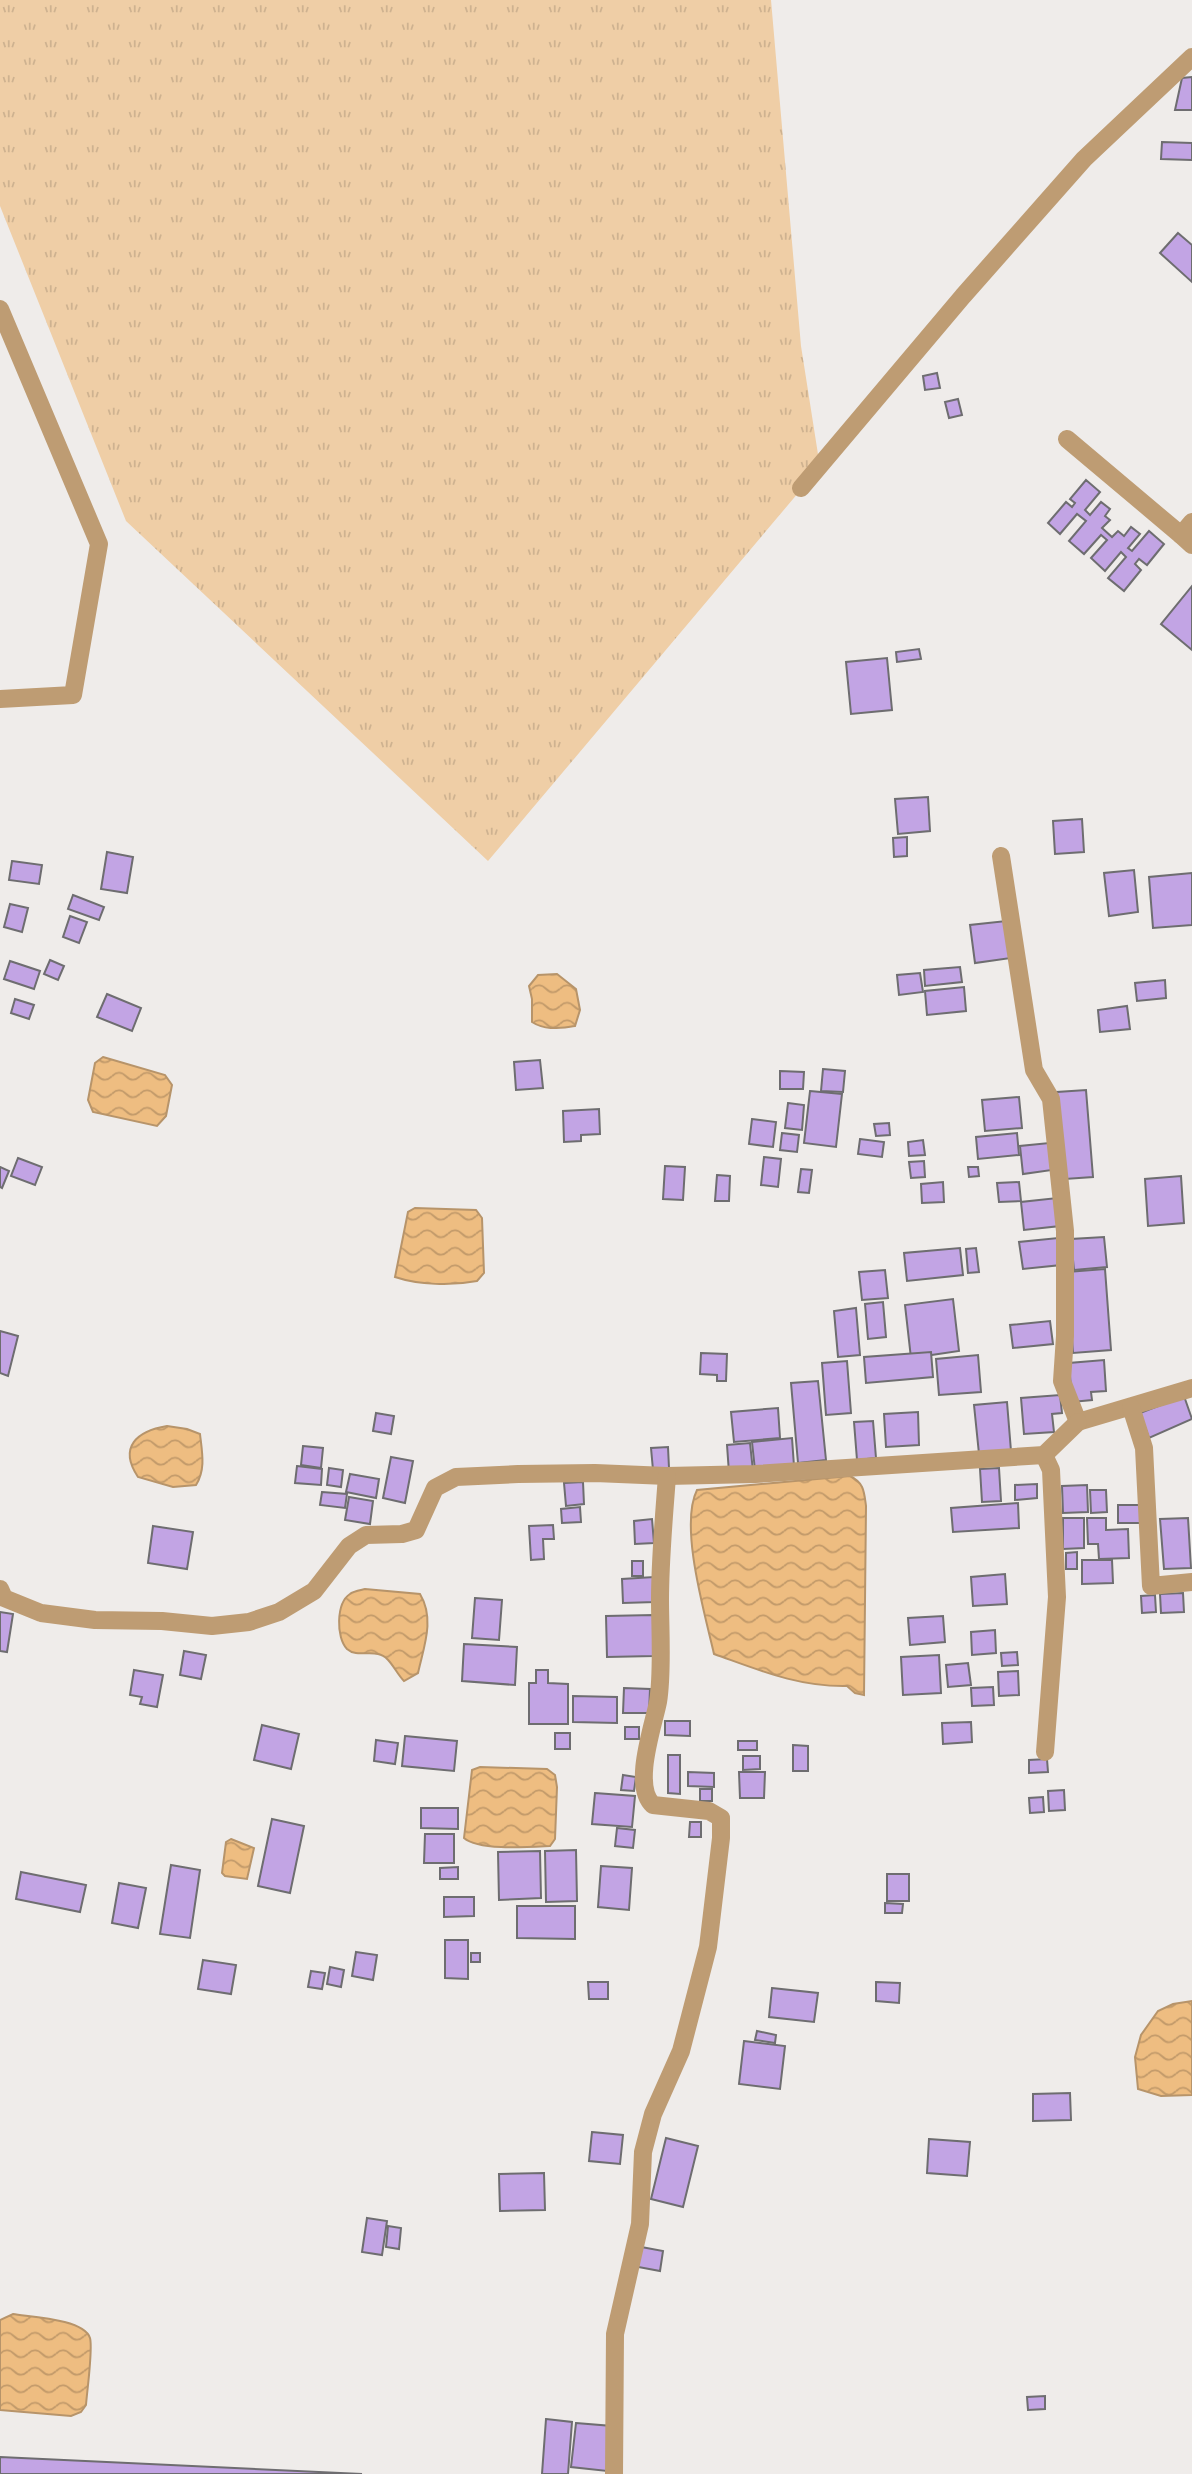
<svg xmlns="http://www.w3.org/2000/svg" width="1192" height="2474" font-family="Signika,sans-serif">
  <defs>
    <pattern id="grass-tufts" width="24" height="20" patternUnits="userSpaceOnUse" patternTransform="scale(1.75)"><rect width="24" height="20" fill="#efcea6"/><path d="M3 7l-1-3M5 7V3M7 7l1-3M15 17l-1-3M17 17v-4M19 17l1-3" fill="none" stroke="#ceb290"/></pattern>
    <pattern id="water-waves" width="16" height="10" patternUnits="userSpaceOnUse" patternTransform="scale(1.75)"><rect width="16" height="10" fill="#eebd81"/><path d="M0 5q4-4 8 0t8 0" fill="none" stroke="#c29a6a"/></pattern>
  </defs>
  <rect width="100%" height="100%" fill="#efecea"/>
  <path fill="url(#grass-tufts)" d="M0,0H771L801,346L820,467L488,861L126,521L0,206Z"/>
  <g fill="url(#water-waves)" stroke="#b7946a" stroke-width="2">
    <path d="M557,974L576,989L580,1010L575,1026C559,1028 546,1031 532,1022V999L529,986L538,975Z"/>
    <path d="M103,1057L165,1075L172,1085L166,1116L157,1126L93,1112L88,1100L95,1063Z"/>
    <path d="M415,1208L476,1210L482,1218L484,1273L477,1281C451,1286 419,1285 395,1277L408,1212Z"/>
    <path d="M167,1426L187,1429L200,1434C202,1452 206,1469 196,1485L173,1487L138,1477C118,1447 137,1431 167,1426Z"/>
    <path d="M850,1476C864,1483 864,1491 866,1506L864,1695L855,1693L847,1686C798,1687 759,1670 714,1654C705,1614 679,1526 697,1490Z"/>
    <path d="M365,1589L420,1594C435,1619 424,1646 418,1673L404,1681C395,1672 390,1656 378,1654C368,1651 356,1657 347,1649C336,1638 336,1603 350,1594C353,1591 361,1590 365,1589Z"/>
    <path d="M480,1767L547,1769L555,1775L557,1787L555,1839L550,1846C530,1847 479,1851 464,1838L472,1770Z"/>
    <path d="M231,1839L254,1848L247,1879L225,1876L222,1873L226,1842Z"/>
    <path d="M1192,2001V2095L1161,2096L1138,2089L1135,2057L1141,2035L1158,2011L1173,2004Z"/>
    <path d="M13,2314C31,2317 84,2319 90,2338C93,2349 87,2391 86,2405L81,2412L71,2416L0,2410V2320Z"/>
  </g>
  <g fill="#c2a4e4" stroke="#6e6d70" stroke-width="2">
    <path d="M1192,77V110H1175L1182,78Z"/>
    <path d="M1162,142L1192,143V160L1161,159Z"/>
    <path d="M1178,233L1192,245V282L1160,253Z"/>
    <path d="M937,373L940,388L925,390L923,376Z"/>
    <path d="M958,399L962,415L949,418L945,402Z"/>
    <path d="M1086,480L1100,492L1085,510L1090,515L1101,502L1110,509L1105,516L1110,520L1102,528L1112,537L1118,531L1124,536L1131,527L1140,534L1128,548L1132,551L1149,531L1164,544L1147,565L1139,559L1135,564L1141,570L1124,591L1108,578L1126,557L1121,552L1105,571L1091,558L1107,540L1101,535L1084,554L1069,541L1086,521L1077,514L1060,534L1048,523L1066,502L1072,507L1075,503L1070,499Z"/>
    <path d="M1192,586V650L1161,624Z"/>
    <path d="M919,649L921,659L897,662L896,652Z"/>
    <path d="M887,658L892,710L851,714L846,662Z"/>
    <path d="M928,797L930,831L898,834L895,799Z"/>
    <path d="M1082,819L1084,852L1055,854L1053,821Z"/>
    <path d="M907,837V856L894,857L893,838Z"/>
    <path d="M107,852L133,857L127,893L101,889Z"/>
    <path d="M12,861L42,865L39,884L9,880Z"/>
    <path d="M1134,870L1138,912L1109,916L1104,873Z"/>
    <path d="M1192,873V925L1153,928L1149,877Z"/>
    <path d="M73,895L104,907L99,920L68,909Z"/>
    <path d="M10,904L28,908L22,932L4,927Z"/>
    <path d="M70,916L87,922L79,943L63,937Z"/>
    <path d="M1006,921L1011,958L975,963L970,925Z"/>
    <path d="M50,960L64,966L58,980L44,974Z"/>
    <path d="M10,961L40,971L34,989L4,979Z"/>
    <path d="M960,967L962,982L925,986L924,970Z"/>
    <path d="M920,973L923,992L899,995L897,975Z"/>
    <path d="M1165,980L1166,998L1137,1001L1135,983Z"/>
    <path d="M964,987L966,1011L927,1015L925,991Z"/>
    <path d="M107,994L141,1008L132,1031L97,1017Z"/>
    <path d="M15,999L34,1005L29,1019L11,1013Z"/>
    <path d="M1127,1006L1130,1029L1100,1032L1098,1010Z"/>
    <path d="M540,1060L543,1088L516,1090L514,1062Z"/>
    <path d="M823,1069L845,1071L843,1092L821,1091Z"/>
    <path d="M780,1071L804,1072L803,1089H780Z"/>
    <path d="M1086,1090L1093,1177L1065,1179L1057,1092Z"/>
    <path d="M810,1091L842,1094L836,1147L804,1143Z"/>
    <path d="M1019,1097L1022,1128L985,1131L982,1100Z"/>
    <path d="M788,1103L804,1105L802,1130L785,1128Z"/>
    <path d="M599,1109L600,1134L581,1135V1141L564,1142L563,1111Z"/>
    <path d="M752,1119L776,1122L773,1147L749,1144Z"/>
    <path d="M889,1123L890,1135L876,1136L874,1124Z"/>
    <path d="M782,1133L799,1135L797,1152L780,1150Z"/>
    <path d="M1017,1133L1019,1155L978,1159L976,1137Z"/>
    <path d="M860,1139L884,1142L882,1157L858,1154Z"/>
    <path d="M923,1140L925,1155L909,1156L908,1142Z"/>
    <path d="M1049,1143L1052,1170L1023,1174L1020,1146Z"/>
    <path d="M764,1157L781,1159L778,1187L761,1185Z"/>
    <path d="M18,1158L42,1167L35,1185L11,1176Z"/>
    <path d="M924,1161L925,1177L911,1178L909,1162Z"/>
    <path d="M665,1166L685,1167L683,1200L663,1199Z"/>
    <path d="M0,1167L9,1171L2,1188L0,1187Z"/>
    <path d="M968,1167H978L979,1176L969,1177Z"/>
    <path d="M801,1169L812,1170L809,1193L798,1192Z"/>
    <path d="M717,1175L730,1176L729,1201H715Z"/>
    <path d="M1181,1176L1184,1223L1148,1226L1145,1179Z"/>
    <path d="M943,1182L944,1202L922,1203L921,1184Z"/>
    <path d="M1019,1182L1021,1201L999,1202L997,1183Z"/>
    <path d="M1057,1198L1060,1226L1024,1230L1021,1202Z"/>
    <path d="M1104,1237L1107,1267L1074,1270L1071,1239Z"/>
    <path d="M1058,1238L1061,1265L1023,1269L1019,1242Z"/>
    <path d="M960,1248L963,1275L907,1281L904,1253Z"/>
    <path d="M976,1248L979,1272L968,1273L966,1249Z"/>
    <path d="M1105,1269L1111,1350L1073,1353L1067,1272Z"/>
    <path d="M885,1270L888,1298L862,1300L859,1272Z"/>
    <path d="M953,1299L959,1351L911,1358L905,1305Z"/>
    <path d="M883,1302L886,1337L868,1339L865,1304Z"/>
    <path d="M856,1308L860,1355L838,1357L834,1311Z"/>
    <path d="M1050,1321L1053,1344L1013,1348L1010,1325Z"/>
    <path d="M0,1331L18,1336L8,1376L0,1373Z"/>
    <path d="M931,1352L933,1377L866,1383L864,1357Z"/>
    <path d="M701,1353L727,1354L726,1381H717V1375L700,1374Z"/>
    <path d="M978,1355L981,1392L939,1395L936,1359Z"/>
    <path d="M1104,1360L1106,1391L1091,1392L1092,1400L1072,1402L1069,1363Z"/>
    <path d="M847,1361L851,1413L826,1415L822,1363Z"/>
    <path d="M818,1381L826,1460L798,1463L791,1383Z"/>
    <path d="M1060,1395L1062,1413L1052,1414L1054,1432L1024,1434L1021,1398Z"/>
    <path d="M1184,1396L1192,1419L1149,1438L1140,1413Z"/>
    <path d="M1007,1402L1011,1451L979,1454L974,1405Z"/>
    <path d="M778,1408L780,1438L734,1442L731,1412Z"/>
    <path d="M918,1412L919,1445L886,1447L884,1414Z"/>
    <path d="M376,1413L394,1416L391,1434L373,1431Z"/>
    <path d="M873,1421L876,1458L857,1460L854,1422Z"/>
    <path d="M792,1438L794,1466L755,1470L752,1442Z"/>
    <path d="M750,1443L753,1471L729,1473L727,1445Z"/>
    <path d="M303,1446L323,1448L321,1468L301,1465Z"/>
    <path d="M668,1447L669,1468L653,1470L651,1448Z"/>
    <path d="M391,1457L413,1461L405,1503L383,1498Z"/>
    <path d="M297,1466L322,1469L321,1485L295,1483Z"/>
    <path d="M329,1468L343,1470L341,1487L327,1485Z"/>
    <path d="M999,1468L1001,1501L982,1502L980,1469Z"/>
    <path d="M350,1474L379,1479L376,1498L346,1492Z"/>
    <path d="M583,1482L584,1504L566,1506L564,1483Z"/>
    <path d="M1037,1484V1498L1015,1500V1485Z"/>
    <path d="M1087,1485L1088,1512L1063,1513L1062,1486Z"/>
    <path d="M1090,1490H1106L1107,1512L1091,1513Z"/>
    <path d="M322,1492L347,1494L345,1508L320,1505Z"/>
    <path d="M349,1497L373,1501L370,1524L345,1520Z"/>
    <path d="M1018,1503L1019,1528L953,1532L951,1508Z"/>
    <rect x="1118" y="1505" width="26" height="18"/>
    <path d="M580,1507L581,1522L562,1523L561,1509Z"/>
    <path d="M1063,1518H1084V1548L1063,1549Z"/>
    <path d="M1087,1518H1106V1530L1128,1529L1129,1558L1099,1559L1098,1544H1088Z"/>
    <path d="M1188,1518L1191,1568L1164,1569L1160,1519Z"/>
    <path d="M652,1519L654,1543L635,1544L634,1521Z"/>
    <path d="M553,1525L554,1539H543L544,1559L531,1560L529,1526Z"/>
    <path d="M153,1526L193,1532L187,1569L148,1563Z"/>
    <path d="M1077,1552V1569H1066V1553Z"/>
    <path d="M1082,1560H1112L1113,1583L1082,1584Z"/>
    <rect x="632" y="1561" width="11" height="15"/>
    <path d="M1005,1574L1007,1604L973,1606L971,1577Z"/>
    <path d="M654,1577L655,1602L623,1603L622,1579Z"/>
    <path d="M1183,1593L1184,1612L1161,1613L1160,1594Z"/>
    <path d="M1155,1595L1156,1612L1142,1613L1141,1596Z"/>
    <path d="M475,1598L502,1600L499,1640L472,1638Z"/>
    <path d="M0,1612L13,1614L7,1652L0,1651Z"/>
    <path d="M653,1615L654,1656L607,1657L606,1616Z"/>
    <path d="M943,1616L945,1642L910,1645L908,1618Z"/>
    <path d="M995,1630L996,1653L972,1655L971,1632Z"/>
    <path d="M464,1644L517,1647L515,1685L462,1681Z"/>
    <path d="M184,1651L206,1655L201,1679L180,1675Z"/>
    <path d="M1017,1652L1018,1665L1002,1666L1001,1653Z"/>
    <path d="M939,1655L941,1693L903,1695L901,1657Z"/>
    <path d="M968,1663L971,1685L948,1687L946,1665Z"/>
    <path d="M134,1670L163,1675L157,1707L140,1704L142,1697L130,1695Z"/>
    <path d="M536,1670H548V1683L568,1684V1724H529V1683H536Z"/>
    <path d="M1018,1671L1019,1695L999,1696L998,1672Z"/>
    <path d="M993,1687L994,1705L972,1706L971,1688Z"/>
    <path d="M624,1688L650,1689L649,1713H623Z"/>
    <path d="M573,1696L617,1697V1723L573,1722Z"/>
    <path d="M665,1721H690V1736L665,1735Z"/>
    <path d="M971,1722L972,1742L943,1744L942,1723Z"/>
    <path d="M262,1725L299,1734L291,1769L254,1760Z"/>
    <rect x="625" y="1727" width="14" height="12"/>
    <rect x="555" y="1733" width="15" height="16"/>
    <path d="M405,1736L457,1741L454,1771L402,1766Z"/>
    <path d="M376,1740L398,1743L395,1764L374,1761Z"/>
    <rect x="738" y="1741" width="19" height="9"/>
    <path d="M793,1745L808,1746V1771H793Z"/>
    <path d="M668,1755H680V1794L668,1793Z"/>
    <path d="M743,1756H760V1769L743,1770Z"/>
    <path d="M1047,1759L1048,1772L1029,1773V1760Z"/>
    <path d="M688,1772L714,1773V1787L688,1786Z"/>
    <path d="M739,1772H765L764,1798H740Z"/>
    <path d="M623,1775L636,1777L634,1791L621,1790Z"/>
    <rect x="700" y="1789" width="12" height="12"/>
    <path d="M1064,1790L1065,1810L1049,1811L1048,1791Z"/>
    <path d="M595,1793L635,1796L632,1827L592,1824Z"/>
    <path d="M1043,1797L1044,1812L1030,1813L1029,1798Z"/>
    <path d="M421,1808H458V1829L421,1828Z"/>
    <path d="M272,1819L304,1826L290,1893L258,1886Z"/>
    <path d="M690,1822H701V1837H689Z"/>
    <path d="M617,1828L635,1830L633,1848L615,1846Z"/>
    <path d="M425,1834H454V1863H424Z"/>
    <path d="M576,1850L577,1901L546,1902L545,1851Z"/>
    <path d="M540,1851L541,1898L499,1900L498,1852Z"/>
    <path d="M171,1865L200,1870L190,1938L160,1934Z"/>
    <path d="M601,1866L632,1868L629,1910L598,1907Z"/>
    <path d="M458,1867V1879H440V1868Z"/>
    <path d="M21,1872L86,1885L80,1912L16,1899Z"/>
    <rect x="887" y="1874" width="22" height="27"/>
    <path d="M119,1883L146,1888L138,1928L112,1923Z"/>
    <path d="M444,1897H474V1916L444,1917Z"/>
    <path d="M885,1903L903,1904L902,1913H885Z"/>
    <path d="M517,1906H575V1939L517,1938Z"/>
    <path d="M445,1940H468V1979L445,1978Z"/>
    <path d="M356,1952L377,1955L373,1980L352,1976Z"/>
    <rect x="471" y="1953" width="9" height="9"/>
    <path d="M203,1960L236,1965L231,1994L198,1989Z"/>
    <path d="M330,1967L344,1970L341,1987L327,1984Z"/>
    <path d="M311,1971L325,1973L322,1989L308,1987Z"/>
    <path d="M588,1982H608V1999H589Z"/>
    <path d="M876,1982L900,1983L899,2003L876,2001Z"/>
    <path d="M772,1988L818,1993L814,2022L769,2017Z"/>
    <path d="M757,2031L776,2035L775,2043L755,2040Z"/>
    <path d="M744,2041L785,2046L780,2089L739,2084Z"/>
    <path d="M1070,2093L1071,2120L1033,2121V2094Z"/>
    <path d="M592,2132L623,2135L620,2164L589,2161Z"/>
    <path d="M666,2138L698,2146L683,2207L651,2199Z"/>
    <path d="M929,2139L970,2142L967,2176L927,2173Z"/>
    <path d="M544,2173L545,2210L500,2211L499,2174Z"/>
    <path d="M367,2218L387,2221L382,2255L362,2252Z"/>
    <path d="M388,2226L401,2228L399,2249L386,2247Z"/>
    <path d="M636,2246L663,2251L660,2271L633,2266Z"/>
    <path d="M1045,2396V2409L1028,2410L1027,2397Z"/>
    <path d="M546,2419L572,2422L568,2474H542Z"/>
    <path d="M576,2423L612,2426L607,2471L571,2467Z"/>
    <path d="M0,2457L362,2474H0Z"/>
  </g>
  <g fill="none" stroke-linecap="round" stroke-linejoin="round">
    <g stroke="#be9c73" stroke-width="18">
      <path d="M0,309L99,544L73,695L0,699"/>
      <path d="M1067,439L1181,535"/>
      <path d="M801,488L963,296L1084,159L1192,57"/>
      <path d="M1192,522L1181,535L1192,545"/>
      <path d="M1001,856L1034,1070L1051,1099L1065,1231V1336L1062,1381L1078,1422L1192,1388"/>
      <path d="M1131,1407L1144,1448L1151,1586L1192,1582"/>
      <path d="M1044,1455L1051,1470L1057,1597L1045,1752"/>
      <path d="M0,1589L4,1598L41,1613L95,1620L162,1621L212,1626L249,1622L279,1612L314,1591L349,1546L366,1535L402,1534L416,1530L435,1488L456,1477L518,1474L595,1473L667,1476L755,1474L1044,1455L1078,1422"/>
      <path d="M614,2474L615,2334L640,2224L643,2152L653,2114L681,2051L708,1947L721,1838V1818L709,1811L653,1805C632,1786 653,1727 658,1702C663,1672 660,1630 660,1600C660,1559 664,1517 667,1476"/>
    </g>
  </g>
</svg>
